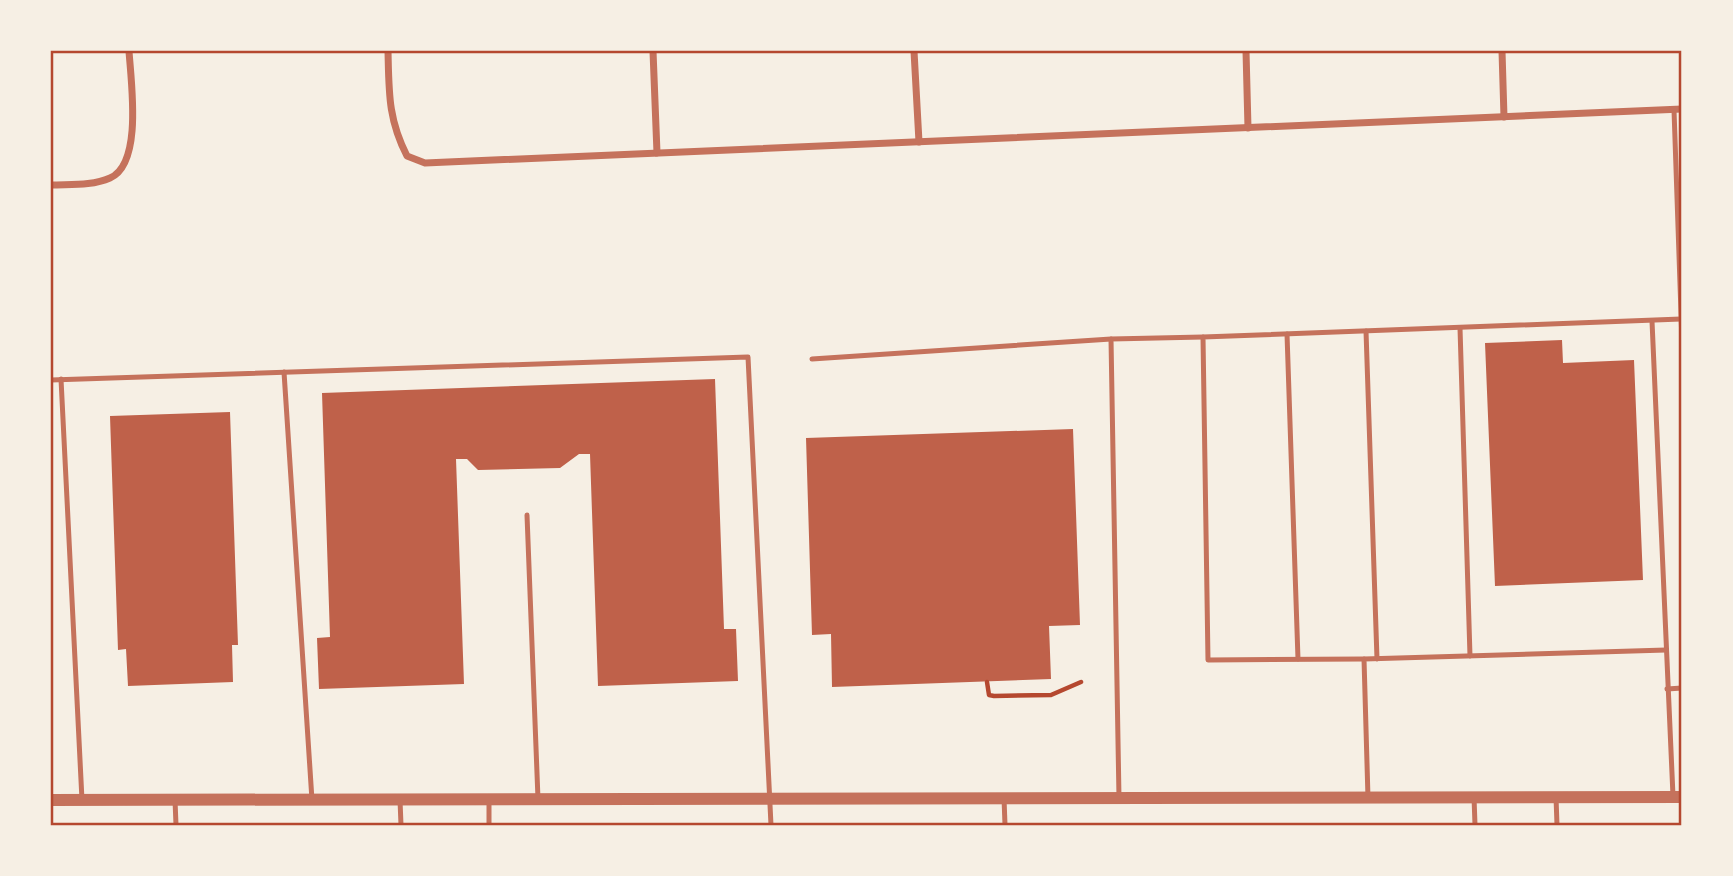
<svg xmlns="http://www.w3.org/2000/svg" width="1733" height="876" font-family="Manrope,sans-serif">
  <rect width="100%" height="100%" fill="#f6efe4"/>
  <g fill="#bf614a">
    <path d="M1562,340L1563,363L1634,360L1643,580L1495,586L1485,343Z"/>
    <path d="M715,379L724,629H736L738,681L598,686L590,454H579L560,468L478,470L467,459H456L464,684L319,689L317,638L330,637L322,393Z"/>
    <path d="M230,412L238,645H232L233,682L128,686L126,649L118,650L110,416Z"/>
    <path d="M1073,429L1080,625L1049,626L1051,679L832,687L831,634L812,635L806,438Z"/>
  </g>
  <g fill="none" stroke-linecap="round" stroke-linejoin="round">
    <path stroke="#b5482f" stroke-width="4.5" d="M987,682L989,695L994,696L1051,695L1081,682"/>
    <g stroke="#c5725c" stroke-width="5">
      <path d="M1674,110L1682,342"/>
      <path d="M1652,321L1673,796"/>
      <path d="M1460,328L1470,656"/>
      <path d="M1366,331L1377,659"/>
      <path d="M1287,334L1298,659"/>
      <path d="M812,359L1111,339"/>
      <path d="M284,372L312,800"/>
      <path d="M61,379L82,800"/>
      <path d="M51,380L748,357L771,825"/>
      <path d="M527,515L538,799"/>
      <path d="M1364,659L1208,660L1203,337L1681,319"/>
      <path d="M1667,689L1682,688"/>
      <path d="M1474,797L1475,825"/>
      <path d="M1556,797L1557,825"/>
      <path d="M1004,798L1005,825"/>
      <path d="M1119,798L1111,339L1203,337"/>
      <path d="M1368,798L1364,659L1666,650"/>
      <path d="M489,799V825"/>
      <path d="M175,800L176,825"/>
      <path d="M400,800L401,825"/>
    </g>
    <g stroke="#c5725c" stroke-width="7">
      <path d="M388,51C389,92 388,119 407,156L425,163L1682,109"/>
      <path d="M653,51L657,153"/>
      <path d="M914,51L919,142"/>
      <path d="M1246,51L1248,128"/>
      <path d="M1502,51L1504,117"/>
      <path d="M51,185C70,184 92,186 110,178C143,164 131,82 129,51"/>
    </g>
    <path stroke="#c5725c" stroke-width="12" d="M51,800L1682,797"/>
  </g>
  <rect width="1733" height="876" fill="none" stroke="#f6efe4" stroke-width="105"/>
  <rect x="52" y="52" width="1628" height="772" fill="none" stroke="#b5482f" stroke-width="2.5"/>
</svg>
